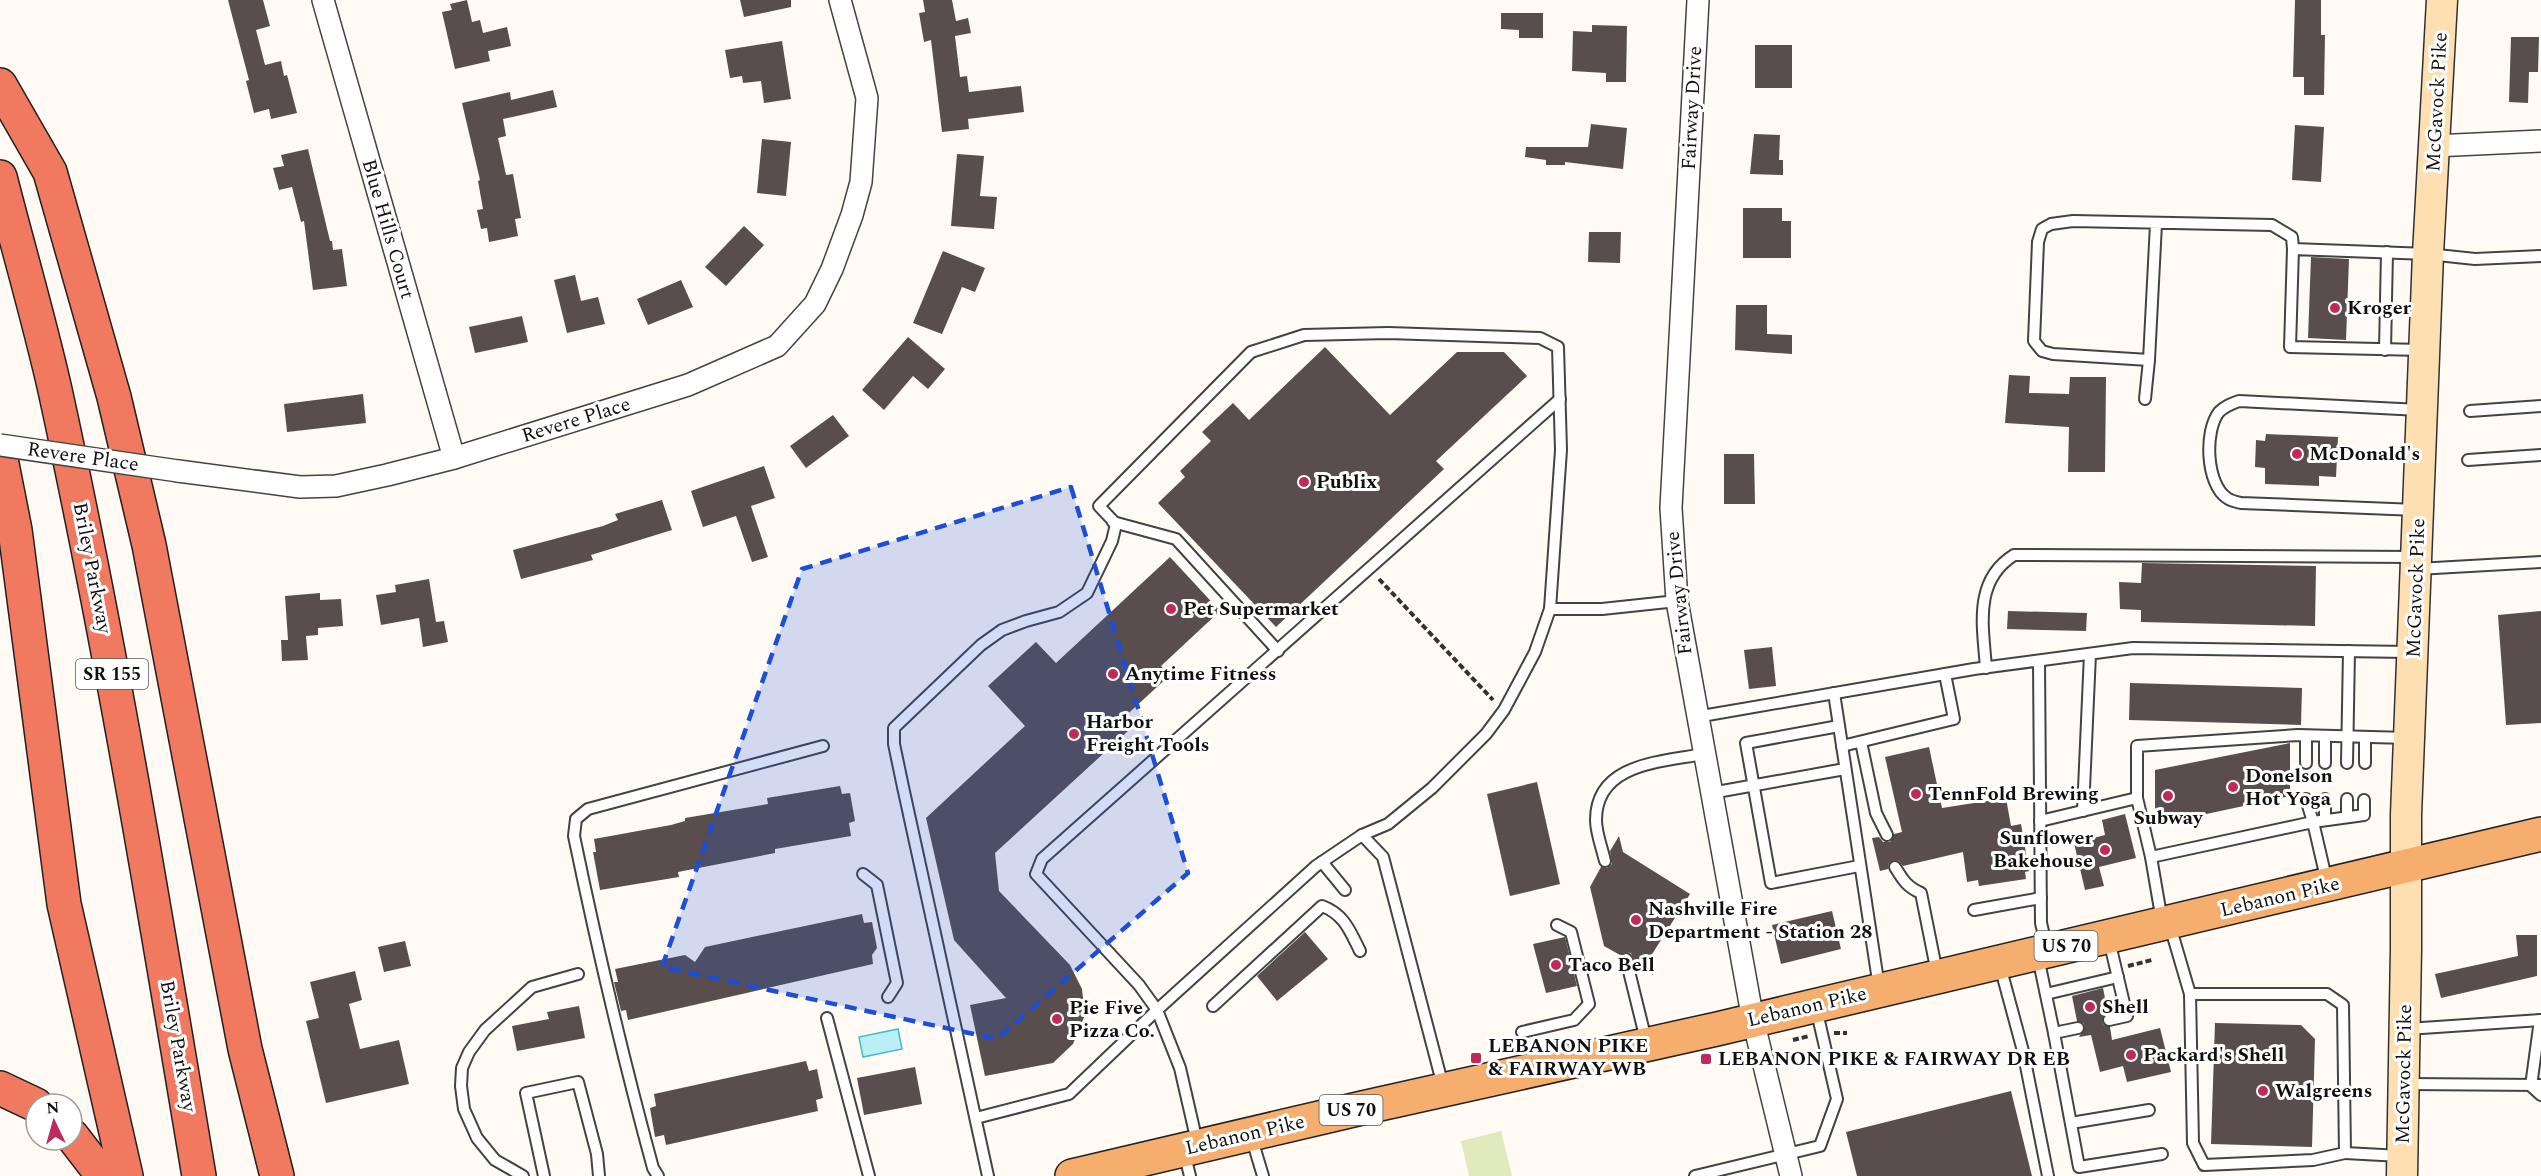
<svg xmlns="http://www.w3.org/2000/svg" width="2541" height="1176" font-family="Spectral,serif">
  <rect width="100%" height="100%" fill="#fffaf4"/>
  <path fill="#e1eabd" d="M1501,1131L1512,1176H1469L1461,1141Z"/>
  <path fill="#baf0f5" stroke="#42bbcb" stroke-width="1.5" d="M898,1029L902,1049L863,1057L859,1037Z"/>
  <g fill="#594e4d">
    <path d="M228,0H263L270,26L256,30L265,65L281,61L284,76L287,75L297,113L271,119L269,109L254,113L246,81L249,80Z"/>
    <path d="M467,0L472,22L480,20L483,33L507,27L511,46L488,51L490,61L455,69L442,12L452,10L450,4Z"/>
    <path d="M740,0H791V7L744,17Z"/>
    <path d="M923,0H952L956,21L968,18L971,33L955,36L960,77L967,76L969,92L1021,86L1024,112L968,119L969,129L942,132L931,40L924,42L919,13L925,12Z"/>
    <path d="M2295,0H2321V35H2325L2324,95H2304V77H2293Z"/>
    <path d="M1501,13H1543V38H1519V30L1501,29Z"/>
    <path d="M1592,25L1627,26L1626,82H1606V73L1572,71L1573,31L1592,32Z"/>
    <path d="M2511,37H2539L2538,72H2529L2528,103L2509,102Z"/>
    <path d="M782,41L791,99L764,103L761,81L743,83L742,76L730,78L725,50Z"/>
    <rect x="1755" y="45" width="37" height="43"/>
    <path d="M553,90L557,107L503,119L506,136L498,138L506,175L513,174L521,218L515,219L518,236L489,242L487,228L481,229L477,210L483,209L478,181L480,180L462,103L510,92L511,100Z"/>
    <path d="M1591,124L1627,128L1623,169L1565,162V165H1546V160L1525,157L1526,147H1588Z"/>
    <path d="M2295,125L2324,127L2321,182L2292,180Z"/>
    <path d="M1754,134L1780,135L1779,160H1783V175L1750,174Z"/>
    <path d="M762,139L791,142L786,196L757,193Z"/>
    <path d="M308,149L330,241H332L333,250L342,249L347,286L313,290L304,221L301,222L292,187L279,190L273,168L284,166L281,155Z"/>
    <path d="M957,154L984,156L980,196L997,197L994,229L951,226Z"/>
    <path d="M1743,208H1782V221H1791V258H1743Z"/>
    <path d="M744,226L764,245L726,286L705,267Z"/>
    <path d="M1589,232H1621L1620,263L1588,262Z"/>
    <path d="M943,251L985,268L975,292L962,287L942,334L913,323Z"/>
    <path d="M2311,257L2349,259L2346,340L2308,338Z"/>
    <path d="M575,275L581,301L598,297L605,324L567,333L554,280Z"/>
    <path d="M681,280L693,307L648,325L637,299Z"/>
    <path d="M1736,305H1767V334L1792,335V354L1735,350Z"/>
    <path d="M522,316L528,342L475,353L469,327Z"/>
    <path d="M908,337L945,369L928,389L913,376L884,410L862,390Z"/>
    <path d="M1325,347L1390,415L1457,352H1504L1527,376L1436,461L1444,469L1276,627L1158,503L1185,477L1180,471L1211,441L1202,432L1233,403L1249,420Z"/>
    <path d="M2009,375L2030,376L2029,393L2069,394L2070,377H2106L2105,472H2068L2069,427L2005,423Z"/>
    <path d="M363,394L366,423L287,432L284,404Z"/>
    <path d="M833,415L849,436L806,468L790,446Z"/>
    <path d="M2266,434L2338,437L2336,477L2319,476V486L2265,484V468L2255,467L2256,440L2265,441Z"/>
    <path d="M1724,454H1754L1755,504H1724Z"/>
    <path d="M764,466L775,498L751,506L768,557L752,562L736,516L703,527L691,491Z"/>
    <path d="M662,500L672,530L591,555L593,560L521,579L513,550L603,526L618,520L615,514Z"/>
    <path d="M1170,557L1220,611L1161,666L1170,675L1120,721L1129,730L995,853L999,891L1070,965L1082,989L1085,1015L1073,1044L1053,1063L985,1076L970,1005L1006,998L954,940L926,818L1025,726L988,686L1036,642L1056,663Z"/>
    <path d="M2142,563L2316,566L2315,626L2141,622V610L2120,609L2119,582L2141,583Z"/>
    <path d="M429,579L436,622L444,621L448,642L423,647L419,618L381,625L376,595L396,592L395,585Z"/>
    <path d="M320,593V600L341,599L343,626L318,628V635L306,636L308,660L282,661L281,640H288L285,596Z"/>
    <path d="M2008,611L2087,613L2086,631L2007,629Z"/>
    <path d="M2541,611V723L2506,725L2498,615Z"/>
    <path d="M1772,647L1776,686L1749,689L1744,650Z"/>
    <path d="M2130,683L2302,688L2301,725L2129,720Z"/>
    <path d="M2290,743V796L2155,825V770Z"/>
    <path d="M1929,747L1942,808L2006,798L2011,826L2021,824L2029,871L2025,872L2026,879L1979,886L1978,880L1967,882L1963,852L1903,866L1899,861L1894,860L1889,863L1888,869L1880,871L1872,838L1879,837L1883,842H1890L1894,834L1902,832L1885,757Z"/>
    <path d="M1537,782L1560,884L1510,896L1487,794Z"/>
    <path d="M840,786L842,794L850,793L855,821L849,823L851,836L775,849V853L678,872L679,877L600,890L593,852H596L594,839L671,825L685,821V818L768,804L767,798Z"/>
    <path d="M2125,814L2136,858L2099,867L2104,886L2085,890L2074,843L2105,835L2102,820Z"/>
    <path d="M1619,836L1623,852L1690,894L1649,959L1653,975L1635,965L1631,953L1625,952L1620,955L1604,946L1590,887L1601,867L1607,868L1612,864L1610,851Z"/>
    <path d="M1832,911L1841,949L1781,964L1772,925Z"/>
    <path d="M862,914L864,923L872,922L877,948L872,955L873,964L628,1020L626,1010L621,1011L614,982H618L615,969L685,955L695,962L705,947Z"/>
    <path d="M1305,932L1328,959L1277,1001L1257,976Z"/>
    <path d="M2516,935H2537V976L2441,998L2435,974L2518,956Z"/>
    <path d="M1565,937L1577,986L1546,993L1533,944Z"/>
    <path d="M405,941L411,966L384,972L378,947Z"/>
    <path d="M355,971L362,1000L349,1004L360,1049L399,1040L409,1084L326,1103L306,1021L319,1018L310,982Z"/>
    <path d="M2103,988L2108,1013L2104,1015L2102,1021L2104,1025L2110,1027L2112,1040L2160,1028L2171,1072L2127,1082L2123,1066L2100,1072L2091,1035L2079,1037L2085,1027L2083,1023L2077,1021L2072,996Z"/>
    <path d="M579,1006L585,1038L517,1051L512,1026L549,1019L547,1012Z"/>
    <path d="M2215,1023L2301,1025L2315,1039L2312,1147L2211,1144Z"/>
    <path d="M806,1061L809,1071L817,1069L823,1098L816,1100L818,1111L666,1145L664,1135L655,1137L650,1108L656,1106L654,1094Z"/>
    <path d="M915,1067L922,1104L864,1115L857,1078Z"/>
    <path d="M2011,1091L2032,1176H1857L1846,1132Z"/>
  </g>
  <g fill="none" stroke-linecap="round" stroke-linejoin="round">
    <defs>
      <g id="service">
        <path d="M2156,224L2149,360L2053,354L2042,351L2034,341L2038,242L2042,229L2051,224L2073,221L2272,225L2292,237L2293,249"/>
        <path d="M2385,350L2387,252"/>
        <path d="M2422,350L2290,347L2293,249L2428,254L2475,259L2541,256"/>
        <path d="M2145,399L2149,360"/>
        <path d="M2470,411L2541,406"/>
        <path d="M2468,460L2541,455"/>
        <path d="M2417,510L2241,503C2237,502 2231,501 2227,498C2206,484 2204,431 2219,412C2225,406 2231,404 2239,401L2420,410"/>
        <path d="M1113,522L1176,539L1278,651"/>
        <path d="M2417,569L2541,562"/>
        <path d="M1550,609H1602L1677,601"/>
        <path d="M2039,661L2041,923L2047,948"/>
        <path d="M1986,668C1983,626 1973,581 2014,555L2414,557"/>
        <path d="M1834,693L1879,987"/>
        <path d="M1696,717L1974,669L2133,648L2410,652"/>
        <path d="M1839,726L1746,743L1771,883L1859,866"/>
        <path d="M1861,742L1876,813L1887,835"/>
        <path d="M1842,746L1954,719L1945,674"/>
        <path d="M2306,763V736"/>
        <path d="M2325,763V736"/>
        <path d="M2347,763L2349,651"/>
        <path d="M2365,763V737"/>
        <path d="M1711,793L1845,769"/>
        <path d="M2137,798V746L2298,735L2408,738"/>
        <path d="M2306,799L2313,822L2364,815V800"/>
        <path d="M2325,799V820"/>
        <path d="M2083,811L2090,654"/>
        <path d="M2347,817V799"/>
        <path d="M2040,821L2137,798L2151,857"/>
        <path d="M1362,835L1383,857L1443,1086"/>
        <path d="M1605,861C1602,848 1596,833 1596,820C1596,763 1662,762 1703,754"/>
        <path d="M1322,862L1345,890"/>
        <path d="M1895,867C1903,880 1907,887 1921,893L1937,973"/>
        <path d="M863,874L877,885L897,983L888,997"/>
        <path d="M1974,910L2041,898"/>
        <path d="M2162,921L2151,857L2313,822L2327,882"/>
        <path d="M2170,926L2190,994L2193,1143L2204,1165L2313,1160L2345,1153L2343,1005L2327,994H2190"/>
        <path d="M2038,957L2054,1033L2078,1028"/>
        <path d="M1626,959L1646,1040"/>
        <path d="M2000,966L2023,1051L2048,1176"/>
        <path d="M2046,994L2118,977"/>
        <path d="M1213,1006L1322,906C1344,914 1350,931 1360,951"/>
        <path d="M827,1018L869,1176"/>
        <path d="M2109,1020L2127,1016L2109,940"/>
        <path d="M2540,1020L2531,1086L2541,1095"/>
        <path d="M2407,1029L2541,1020"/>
        <path d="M1522,1032L1574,1020L1589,1004L1571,932L1557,925"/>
        <path d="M2054,1033L2079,1167L2162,1154"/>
        <path d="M2406,1084L2541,1085"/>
        <path d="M976,1118L1069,1094L1157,1010L1316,866L1362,835L1388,824L1432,788L1486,734L1504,710L1535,652L1550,609L1561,450L1558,347L1540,338L1388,333L1304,335L1251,352L1099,506L1116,524L1112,541L1087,593L1059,612L1026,621L1002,630L981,645L894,728V744L903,787L988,1176"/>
        <path d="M2071,1123L2149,1110"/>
        <path d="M1251,1136L1263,1176"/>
        <path d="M1197,1142L1180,1068L1157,1010L1139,985L1036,874L1042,859L1560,399"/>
        <path d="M1184,1152L1190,1176"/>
        <path d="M2345,1153L2401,1156"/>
        <path d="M523,1176L495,1160L477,1138L464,1109L461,1086L462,1068L469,1052L485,1030L532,987L578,974"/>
        <path d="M544,1176L526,1093L578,1082L597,1154L599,1176"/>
        <path d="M658,1176L653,1168C623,1058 597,947 574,836L576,819L588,809L823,746"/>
        <path d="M1695,1176L1820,1146L1837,1099L1816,1008"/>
      </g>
      <g id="minor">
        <path d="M323,0L454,458"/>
        <path d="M1698,0L1671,508L1677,601L1753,1020L1791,1176"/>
        <path d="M2434,146L2541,141"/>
        <path d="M178,471L300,487L336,486L387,475L454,458L688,385L777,346L815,304L832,269L852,215L861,182L867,98L840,0"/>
      </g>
      <path id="secondary" d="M2402,1176L2406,949V815L2428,254L2442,0"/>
      <path id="primary" d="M1072,1176L1362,1108L1717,1029L2541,834"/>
      <g id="motorway">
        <path d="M0,85L50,172L114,397L149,545L245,1049L277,1176"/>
        <path d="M0,177C18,248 39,319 55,390C112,651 155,913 199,1176"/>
        <path d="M0,454L15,530L64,904L126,1176"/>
        <path d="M0,1088L36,1105"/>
        <path d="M72,1136L103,1176"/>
      </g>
    </defs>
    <use href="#service" stroke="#434343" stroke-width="14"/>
    <use href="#minor" stroke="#434343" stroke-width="24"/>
    <use href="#secondary" stroke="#323232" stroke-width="33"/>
    <use href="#primary" stroke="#212121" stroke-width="36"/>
    <use href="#motorway" stroke="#212121" stroke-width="36"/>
    <g stroke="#323232" stroke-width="4" stroke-dasharray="6 3" stroke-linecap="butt">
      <path d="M1379,579L1493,700"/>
      <path d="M2128,966L2152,960"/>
      <path d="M1834,1033H1847"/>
      <path d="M1793,1040L1809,1036"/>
    </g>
    <use href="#service" stroke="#fff" stroke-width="10"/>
    <use href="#minor" stroke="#fff" stroke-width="21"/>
    <use href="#secondary" stroke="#fddfb1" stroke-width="30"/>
    <use href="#primary" stroke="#f5ae6d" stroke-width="33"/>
    <use href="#motorway" stroke="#f17960" stroke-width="33"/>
    <defs>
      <path id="minor-bridge" d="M0,445L178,471"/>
    </defs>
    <use href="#minor-bridge" stroke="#434343" stroke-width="24" stroke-linecap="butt"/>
    <use href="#minor-bridge" stroke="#fff" stroke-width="21"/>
  </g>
  <path fill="#1d4ed8" fill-opacity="0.2" stroke="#1d4ed8" stroke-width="4.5" stroke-dasharray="12 8" stroke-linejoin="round" d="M1071,487L1188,873L997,1039L662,967L802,569Z"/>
  <g fill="#bf2a5b" stroke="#fff" stroke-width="2">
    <circle cx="2335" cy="308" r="6"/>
    <circle cx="2297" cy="454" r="6"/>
    <circle cx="1304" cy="482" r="6"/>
    <circle cx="1171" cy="609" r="6"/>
    <circle cx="1113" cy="674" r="6"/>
    <circle cx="1074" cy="734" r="6"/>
    <circle cx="2233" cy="787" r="6"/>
    <circle cx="1916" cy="794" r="6"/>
    <circle cx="2168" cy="796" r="6"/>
    <circle cx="2105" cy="850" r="6"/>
    <circle cx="1636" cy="920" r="6"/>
    <circle cx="1556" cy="965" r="6"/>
    <circle cx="2090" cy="1007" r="6"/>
    <circle cx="1057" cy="1019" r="6"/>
    <circle cx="2131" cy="1055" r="6"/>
    <rect x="1470" y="1052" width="12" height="12" rx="3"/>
    <rect x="1700" y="1053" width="12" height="12" rx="3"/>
    <circle cx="2263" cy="1091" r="6"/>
  </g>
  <g text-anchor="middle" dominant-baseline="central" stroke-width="6" stroke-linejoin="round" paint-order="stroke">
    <g fill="#fff" stroke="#585858" stroke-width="1.5">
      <rect x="76" y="659" width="72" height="30" rx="4.5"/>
      <rect x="2034.5" y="931" width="63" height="30" rx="4.5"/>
      <rect x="1319.5" y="1095" width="63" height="30" rx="4.5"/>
    </g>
    <g font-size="18" font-weight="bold" fill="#101010">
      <text x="112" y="674">SR 155</text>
      <text x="2066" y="946">US 70</text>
      <text x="1351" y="1110">US 70</text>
    </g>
    <g font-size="20" fill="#101010" stroke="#fff">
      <text transform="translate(2437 102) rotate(-87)">McGavock Pike</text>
      <text transform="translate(1692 108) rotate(-87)">Fairway Drive</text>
      <text transform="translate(388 229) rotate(74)">Blue Hills Court</text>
      <text transform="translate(576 420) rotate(-17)">Revere Place</text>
      <text transform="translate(83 457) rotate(8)">Revere Place</text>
      <text transform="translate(92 568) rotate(79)">Briley Parkway</text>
      <text transform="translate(2416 588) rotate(-88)">McGavock Pike</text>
      <text transform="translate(1679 593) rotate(-96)">Fairway Drive</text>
      <text transform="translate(2280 897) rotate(-13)">Lebanon Pike</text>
      <text transform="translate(1807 1007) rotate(-13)">Lebanon Pike</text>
      <text transform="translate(178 1046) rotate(80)">Briley Parkway</text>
      <text transform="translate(2404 1074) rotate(-89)">McGavock Pike</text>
      <text transform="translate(1245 1135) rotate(-13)">Lebanon Pike</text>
    </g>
    <g font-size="20" font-weight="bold" fill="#101010" stroke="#fff" text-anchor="start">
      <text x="2347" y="308">Kroger</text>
      <text x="2309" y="454">McDonald's</text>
      <text x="1316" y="482">Publix</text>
      <text x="1183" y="609">Pet Supermarket</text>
      <text x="1125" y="674">Anytime Fitness</text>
      <text x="1086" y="722">Harbor<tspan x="1086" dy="23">Freight Tools</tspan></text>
      <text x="2245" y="776">Donelson<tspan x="2245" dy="23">Hot Yoga</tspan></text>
      <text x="1928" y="794">TennFold Brewing</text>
      <text x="2168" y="818" text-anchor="middle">Subway</text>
      <text x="2093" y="838" text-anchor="end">Sunflower<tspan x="2093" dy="23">Bakehouse</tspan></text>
      <text x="1648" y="909">Nashville Fire<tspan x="1648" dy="23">Department - Station 28</tspan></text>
      <text x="1568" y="965">Taco Bell</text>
      <text x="2102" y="1007">Shell</text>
      <text x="1069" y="1008">Pie Five<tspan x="1069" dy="23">Pizza Co.</tspan></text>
      <text x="1488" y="1046">LEBANON PIKE<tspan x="1488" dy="23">&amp; FAIRWAY WB</tspan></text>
      <text x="2143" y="1055">Packard's Shell</text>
      <text x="1718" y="1059">LEBANON PIKE &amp; FAIRWAY DR EB</text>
      <text x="2275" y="1091">Walgreens</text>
    </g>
  </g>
  <g transform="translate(54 1122) rotate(355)"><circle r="28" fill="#ffffff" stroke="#9f9f9f" stroke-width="1.5"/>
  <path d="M0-4.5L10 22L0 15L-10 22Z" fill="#bf2a5b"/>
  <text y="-9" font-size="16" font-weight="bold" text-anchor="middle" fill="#101010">N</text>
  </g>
</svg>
